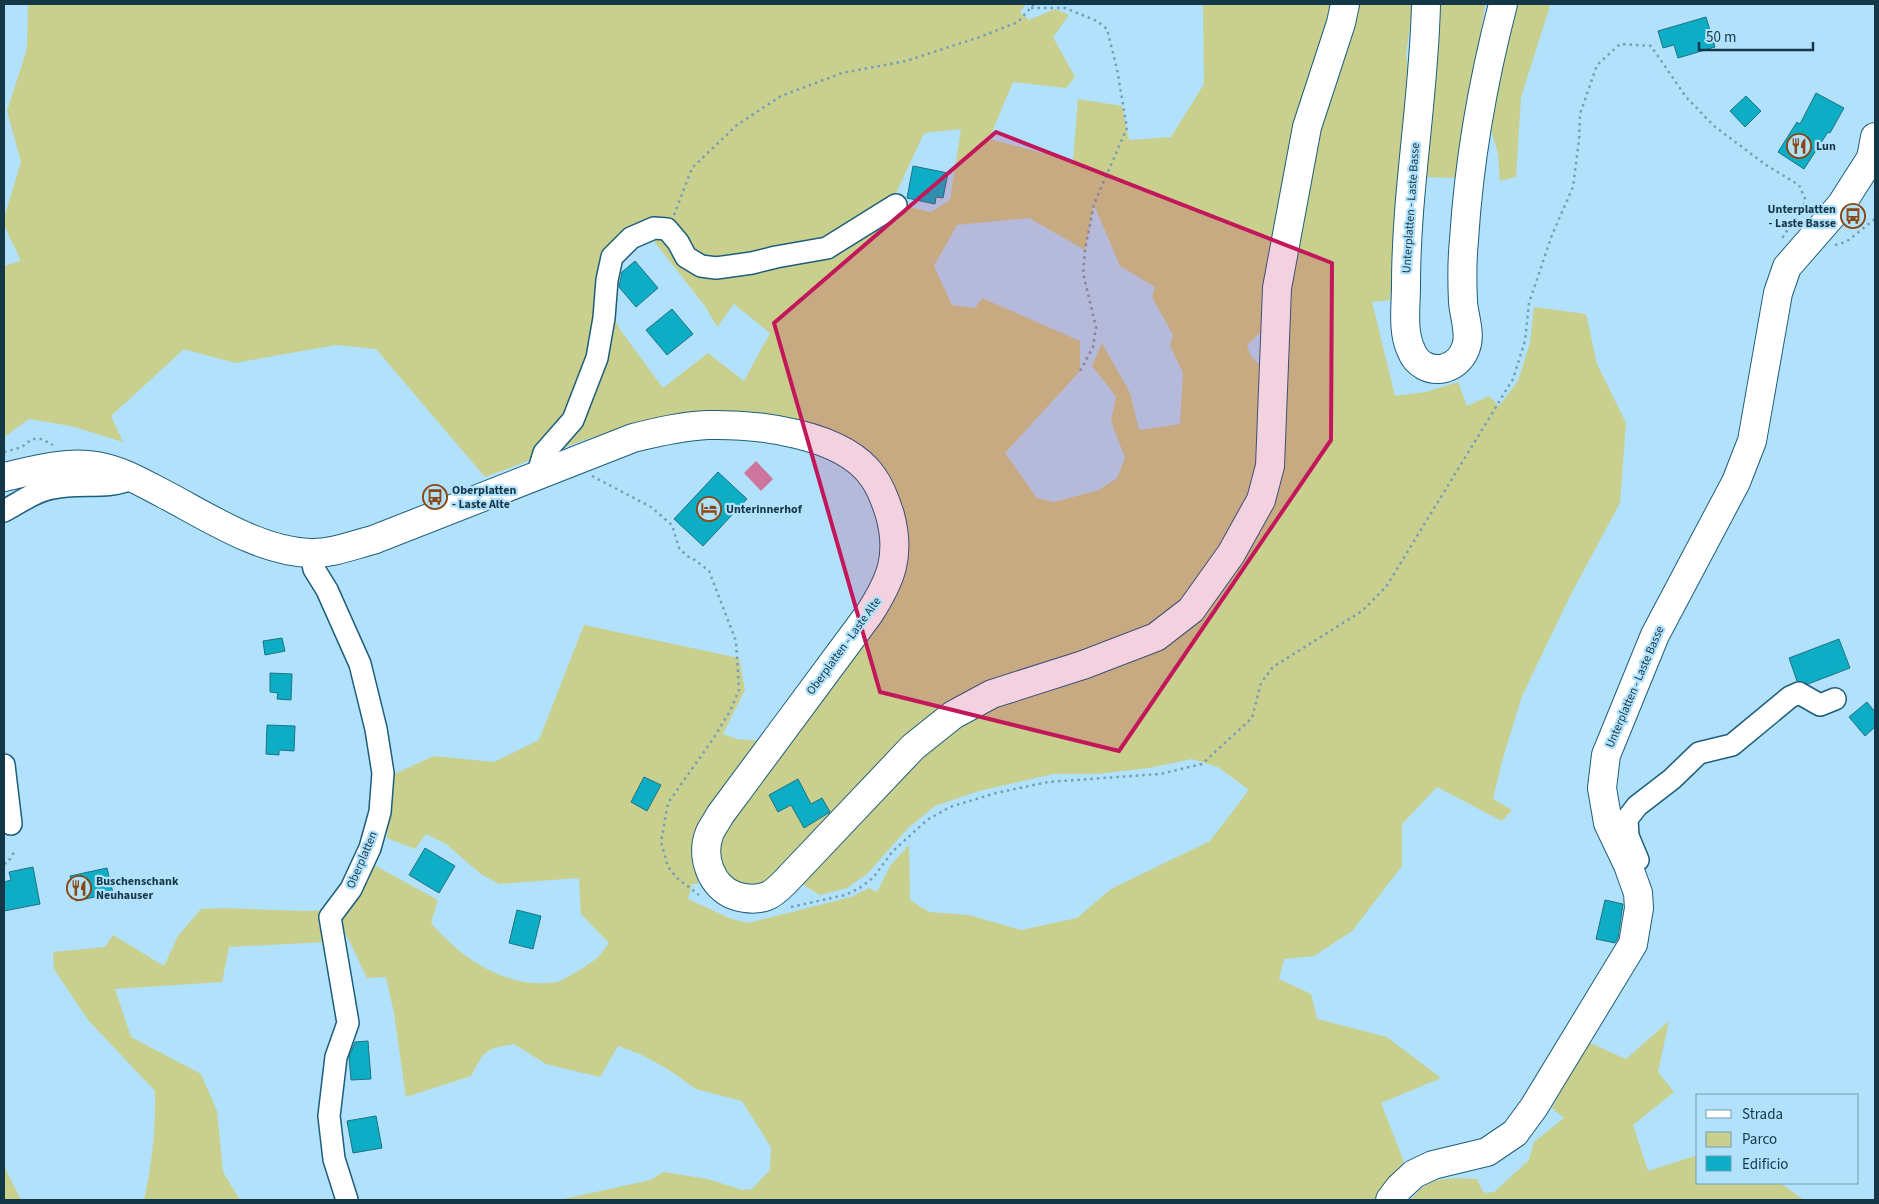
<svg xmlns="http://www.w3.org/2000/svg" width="1879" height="1204" font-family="'Source Sans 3',sans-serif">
  <rect width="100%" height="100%" fill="#b2e1fb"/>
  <g fill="#c9cf8d" fill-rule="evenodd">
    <path d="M28,4H1026L1020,12L1029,20L1055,9L1069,15L1053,37L1075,77L1066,88L1013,82L989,139L1073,161L1078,99L1122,106L1129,140L1171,137L1204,84L1203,4H1336L1295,125L1275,220L1266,280L1263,330L1247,345L1250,355L1262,367L1258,466L1253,494L1196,587L1151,629L1018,673L780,874C775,877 769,882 763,885C748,891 729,884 722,869C717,860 719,848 720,838L904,573L864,453L662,417L590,438L485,477L376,349L336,345L235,363L184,349L111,416L123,442L71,426L29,419L4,437V266L21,261L4,225V218L21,162L7,111L27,49ZM961,129L950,200L931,212L909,207L888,217L877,214L897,191L924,133ZM1094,205L1120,266L1155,287L1152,297L1173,335L1170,346L1183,373L1180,424L1139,430L1130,393L1102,343L1092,366L1116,396L1111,421L1125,458L1117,478L1099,490L1054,502L1037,498L1005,453L1080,371V341L982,298L975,308L952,305L934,266L957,225L1029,218L1085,250ZM649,235L705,306L717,327L734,304L770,333L744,381L708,353L663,388L621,331L610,311L611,274L633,242Z"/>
    <path d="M1357,4H1413L1406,55L1410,80L1390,300L1372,302L1395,396L1426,392L1458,382L1467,406L1489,396L1499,406L1518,381L1530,343L1534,307L1586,314L1597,364L1626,423L1620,503L1570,596L1522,696L1502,761L1493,799L1512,810L1502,821L1437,787L1402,824V866L1352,931L1314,956L1284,959L1279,979L1311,994L1317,1019L1387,1037L1441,1078L1381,1103L1404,1162L1387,1181L1374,1200H559L651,1180L663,1172L708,1179L742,1190L752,1189L770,1170L771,1147L742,1101L696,1089L666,1068L640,1054L618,1046L600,1077L546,1064L514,1044C484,1049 485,1050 471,1076L406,1097L394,1013L386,977L367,978L348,938L336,918L370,863L438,900L431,923C462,959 507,990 557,982C565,980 590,964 597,958C601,954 605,948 609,943L581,914L579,878L499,884L481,874L446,844L426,834L415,849L387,838L388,777L434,756L494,762L539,740L584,625L739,658L745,690L723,734L737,739L763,741L698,828L692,848L693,864L698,878V884H692L688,899L729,918L748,923L851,897L869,888L877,892L890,866L909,845L910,900L929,912L969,915L1021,930L1077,918L1111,889L1210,841L1249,790L1218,767L1192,759L1149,768L1097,774H1053L979,791L935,806L908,828L867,874L847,888L820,895L802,884L932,745L996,703L1134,656L1268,511L1279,485L1283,457L1284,326L1314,144Z"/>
    <path d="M1436,4H1485L1460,178L1424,177Z"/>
    <path d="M1513,4H1544L1550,6L1521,97L1516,177L1500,181L1498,153L1487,116Z"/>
    <path d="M224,908L303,911L329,910L327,942L229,947L222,982L115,989L131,1037L201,1074L217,1111L223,1172L240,1200H144C152,1164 156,1128 155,1091L88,1020L54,969L53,952L105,947L113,935L164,966L178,936L201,909Z"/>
    <path d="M1669,1021L1658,1072L1674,1092L1633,1125L1648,1171L1698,1155V1183H1780L1804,1200H1411C1428,1175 1450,1178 1477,1179L1484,1193L1494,1192L1529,1160L1534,1142L1564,1118L1552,1108L1579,1054L1588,1042L1626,1059Z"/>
    <path d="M4,1166L21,1200H4Z"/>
  </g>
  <path fill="#cd759c" d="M756,461L773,479L761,491L744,473Z"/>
  <g fill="#0dadc6" stroke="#1e7382">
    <path d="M1706,17L1715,47L1678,58L1674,45L1663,48L1658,31Z"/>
    <path d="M1816,93L1844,108L1830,133L1828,132L1804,169L1778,152L1797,122L1800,124Z"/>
    <path d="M1746,96L1761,111L1745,127L1730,111Z"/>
    <path d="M913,166L948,173L943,198L936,197L935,204L907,198Z"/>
    <path d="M635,261L658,288L636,307L619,287L622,272Z"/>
    <path d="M672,309L693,334L667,355L646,330Z"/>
    <path d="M718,472L747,499L703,546L674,519Z"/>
    <path d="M282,638L285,651L265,655L263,641Z"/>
    <path d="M1839,639L1850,668L1808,684L1797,681L1789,658Z"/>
    <path d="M270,673L292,674L291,700L277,699L278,693L270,692Z"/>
    <path d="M1867,702L1875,712V727L1865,736L1849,717Z"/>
    <path d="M267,725L295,726L294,751L279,750V755L266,754Z"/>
    <path d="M644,777L661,785L647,811L631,802Z"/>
    <path d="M798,779L811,804L822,798L830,812L804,828L791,805L778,812L769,795Z"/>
    <path d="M425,848L455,866L439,893L409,875Z"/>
    <path d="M33,867L40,904L4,911V882L11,880L9,872Z"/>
    <path d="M107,868L113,893L76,901L70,876Z"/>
    <path d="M1605,900L1623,904L1618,938L1615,943L1596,939Z"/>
    <path d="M517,910L541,916L533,949L509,943Z"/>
    <path d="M368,1041L371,1079L351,1080L349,1057L355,1042Z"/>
    <path d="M376,1116L382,1148L353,1153L347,1121Z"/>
  </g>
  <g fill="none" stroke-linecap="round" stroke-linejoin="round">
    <defs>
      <g id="minor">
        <path d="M537,476L544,453L573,420L597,358L604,318L607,280L612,257L631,238L654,228L667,229L678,242L686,257L701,266L716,268L752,263L776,257L827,248L896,205"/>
        <path d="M4,511C19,503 35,491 53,488C79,482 109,490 133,478"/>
        <path d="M311,553L314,569L327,590L360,664L376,729L383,773L380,812L370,848L351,889L330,917L348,1023L336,1057L329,1116L334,1159L347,1200"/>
        <path d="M4,765L11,824"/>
        <path d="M1638,860L1628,836L1627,819L1637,806L1672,779L1699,753L1732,745L1790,697L1799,693L1820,705L1835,699"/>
      </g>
      <g id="major">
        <path d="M1426,4C1424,98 1406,191 1406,285C1406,306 1402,331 1411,350C1416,364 1430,372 1445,368C1455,365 1463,357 1466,347C1471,334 1464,316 1463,302C1462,281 1462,260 1464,240C1469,160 1483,81 1503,4"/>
        <path d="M4,477C35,470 65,461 97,466C121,470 143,483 164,494C208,517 259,551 310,553C331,554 353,545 373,540L633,438C657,432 682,426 708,425C756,424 843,433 873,477C881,488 886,502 890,515C901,556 891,580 869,614L720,815C717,821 713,826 710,832C700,856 711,888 736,896C746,899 757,900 767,896C773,894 780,887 785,882L913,747L953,715L992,694L1083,665L1156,637L1191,610L1231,554L1261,500L1270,466L1277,288L1307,127L1341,23L1345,4"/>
        <path d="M1390,1200L1399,1188L1414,1174L1433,1165L1487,1152L1515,1133L1534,1107L1633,944L1639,908L1638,893L1628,865L1608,823L1602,788L1606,755L1655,635L1736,482L1752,441L1778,293L1787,267L1841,205L1871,158L1875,137"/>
      </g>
    </defs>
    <use href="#minor" stroke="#1d5e7c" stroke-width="24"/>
    <use href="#major" stroke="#1d5e7c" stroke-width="30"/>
    <g stroke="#759fb6" stroke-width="2.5" stroke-dasharray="2.5 4" stroke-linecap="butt">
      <path d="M1031,8H1065L1097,21L1107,29L1117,69L1127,128L1094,204L1085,250L1083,273L1096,327L1093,347L1080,371"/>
      <path d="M674,215L692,168L737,125L781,96L842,73L906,61L980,37L1018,22L1034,4"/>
      <path d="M1835,245L1846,242L1875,219"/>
      <path d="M4,452L22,447L32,439H41L53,445"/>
      <path d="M592,476L651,507L672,525L679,548L687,556L695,560L709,571L736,641L739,690L730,711L713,739L668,803L661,842L668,867L677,878L699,895"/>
      <path d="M4,864L8,862L16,849"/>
      <path d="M791,907L845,895L858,889L873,878L892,852L927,820L950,807L996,793L1048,782L1160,774L1202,764L1252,718L1261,683L1273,667L1362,611L1386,587L1513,379L1525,341L1529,303L1552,235L1573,187L1579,140L1580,114L1597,65L1620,44L1651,46L1686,97L1714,126L1766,165L1799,185L1806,201L1781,240"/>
    </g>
    <use href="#minor" stroke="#fff" stroke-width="21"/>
    <use href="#major" stroke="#fff" stroke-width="28"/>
  </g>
  <path fill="#c2185b" fill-opacity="0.2" stroke="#c2185b" stroke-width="4" stroke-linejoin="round" d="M996,132L1332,263L1331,440L1119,751L880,692L774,323Z"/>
  <defs>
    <symbol id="restaurant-ring" viewBox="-11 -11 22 22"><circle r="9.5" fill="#b2e1fb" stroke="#894714" stroke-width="1.5"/><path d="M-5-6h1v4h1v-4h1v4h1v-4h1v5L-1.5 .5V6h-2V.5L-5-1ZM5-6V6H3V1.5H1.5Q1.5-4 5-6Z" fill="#894714"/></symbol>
    <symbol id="bus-ring" viewBox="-11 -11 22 22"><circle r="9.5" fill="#b2e1fb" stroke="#894714" stroke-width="1.5"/><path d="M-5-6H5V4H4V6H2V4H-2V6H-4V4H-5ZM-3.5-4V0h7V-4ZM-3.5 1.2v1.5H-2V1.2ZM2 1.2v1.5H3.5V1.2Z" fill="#894714"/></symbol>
    <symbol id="hotel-ring" viewBox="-11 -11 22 22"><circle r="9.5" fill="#b2e1fb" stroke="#894714" stroke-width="1.5"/><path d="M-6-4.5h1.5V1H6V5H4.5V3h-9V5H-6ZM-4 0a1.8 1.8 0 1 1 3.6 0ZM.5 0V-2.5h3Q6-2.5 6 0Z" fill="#894714"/></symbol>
  </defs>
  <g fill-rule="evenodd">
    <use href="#restaurant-ring" x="1785" y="132" width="28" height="28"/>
    <use href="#bus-ring" x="1839" y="202" width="28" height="28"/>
    <use href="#bus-ring" x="421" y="483" width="28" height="28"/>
    <use href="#hotel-ring" x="695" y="495" width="28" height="28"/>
    <use href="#restaurant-ring" x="65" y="874" width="28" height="28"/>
  </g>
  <g text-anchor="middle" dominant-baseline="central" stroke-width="4.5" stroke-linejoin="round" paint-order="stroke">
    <g font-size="12" font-weight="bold" fill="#143748" stroke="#b2e1fb" text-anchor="start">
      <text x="1816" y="146">Lun</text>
      <text x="1836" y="209" text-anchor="end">Unterplatten<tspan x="1836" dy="14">- Laste Basse</tspan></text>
      <text x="452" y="490">Oberplatten<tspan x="452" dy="14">- Laste Alte</tspan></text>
      <text x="726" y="509">Unterinnerhof</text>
      <text x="96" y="881">Buschenschank<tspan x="96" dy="14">Neuhauser</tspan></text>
    </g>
    <g font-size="12" fill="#143748" stroke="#b2e1fb">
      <text transform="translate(1411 208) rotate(-86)">Unterplatten - Laste Basse</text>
      <text transform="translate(844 646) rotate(-54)">Oberplatten - Laste Alte</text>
      <text transform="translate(1635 687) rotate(-67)">Unterplatten - Laste Basse</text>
      <text transform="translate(362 860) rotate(-67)">Oberplatten</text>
    </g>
  </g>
  <rect width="1879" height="1204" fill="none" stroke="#143748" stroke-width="10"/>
  <rect x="1696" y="1094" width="162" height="90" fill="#b2e1fb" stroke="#739db3"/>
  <rect x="1706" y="1110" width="25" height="8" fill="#ffffff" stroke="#739db3"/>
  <text x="1742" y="1119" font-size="15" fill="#143748">Strada</text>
  <rect x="1706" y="1132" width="25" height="15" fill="#c9cf8d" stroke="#739db3"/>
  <text x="1742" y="1144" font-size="15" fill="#143748">Parco</text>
  <rect x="1706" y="1156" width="25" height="15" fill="#0dadc6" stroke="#739db3"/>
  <text x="1742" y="1169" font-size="15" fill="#143748">Edificio</text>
  <path d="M1699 42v8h114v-8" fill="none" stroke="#143748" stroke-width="2.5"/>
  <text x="1706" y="42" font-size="15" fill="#143748" stroke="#b2e1fb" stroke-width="4" paint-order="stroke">50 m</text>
</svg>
